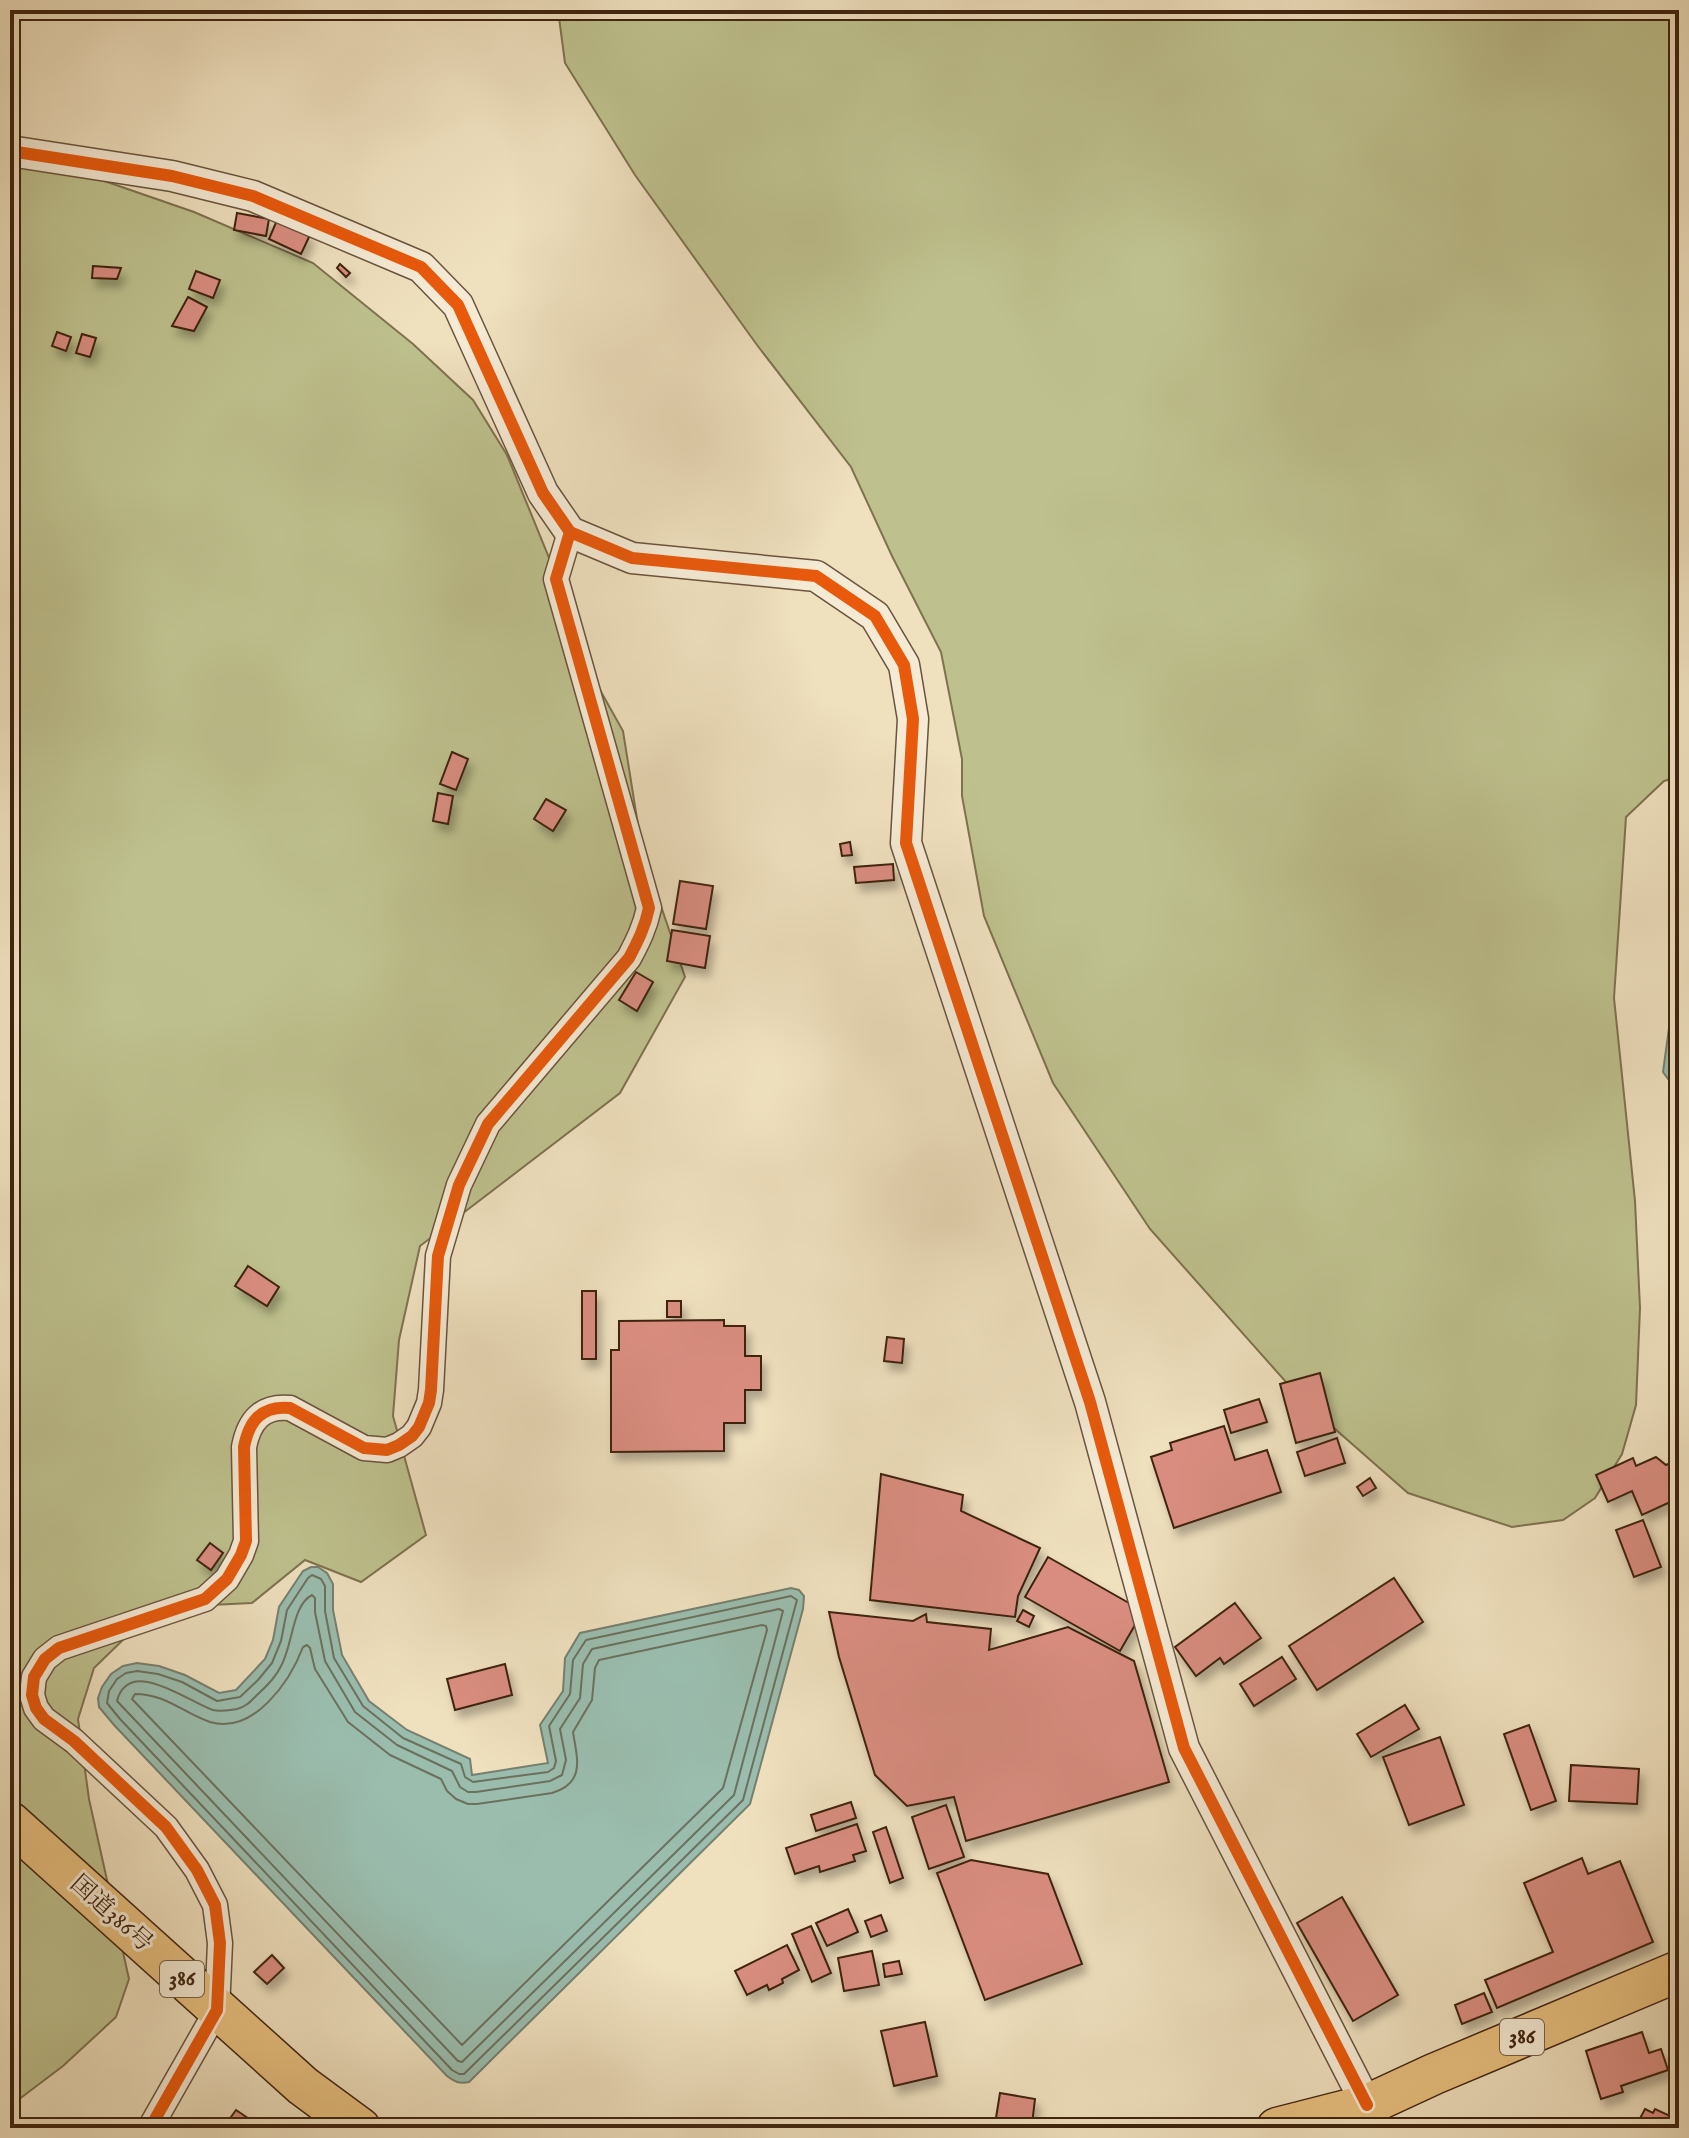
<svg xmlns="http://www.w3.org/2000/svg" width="1689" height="2138" font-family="'IM FELL English','Noto Serif JP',serif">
  <defs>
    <filter id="shadow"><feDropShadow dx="4.5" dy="8" stdDeviation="4" flood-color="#0004"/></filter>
  </defs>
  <rect width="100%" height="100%" fill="#efe0be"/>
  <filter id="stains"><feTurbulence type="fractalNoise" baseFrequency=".0025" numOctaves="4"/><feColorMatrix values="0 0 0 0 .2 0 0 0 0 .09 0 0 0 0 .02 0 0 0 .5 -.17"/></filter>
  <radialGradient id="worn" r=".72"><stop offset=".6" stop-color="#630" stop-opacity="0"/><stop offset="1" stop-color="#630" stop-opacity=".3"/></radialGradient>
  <g fill="#bec18e" stroke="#7e724f" stroke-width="2">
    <path d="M558,10H1679V777L1664,781L1626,817L1614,998L1635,1201L1640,1308L1636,1405L1622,1454L1595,1498L1563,1520L1512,1527L1408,1493L1302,1400L1150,1229L1053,1083L984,916L962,796V759L941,652L892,556L851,467L757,345L635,175L565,63Z"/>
    <path d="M10,143L38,158L194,212L313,263L413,344L473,400L507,455L552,565L576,647L623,731L642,850L685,977L620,1093L420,1246L399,1340L393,1416L426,1535L361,1582L305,1560L252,1603L189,1606L131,1632L94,1668L78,1719L89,1799L129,1979L116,2017L63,2066L10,2106Z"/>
  </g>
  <g fill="#9abdae" stroke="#76806f" stroke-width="2">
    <path d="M1669,1028H1679V1094L1663,1072Z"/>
    <path d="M311,1567H318L327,1573L333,1584V1610L342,1655L369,1701L407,1730L470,1759L472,1775L548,1763L540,1725L563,1691L565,1658L580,1633L791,1588L799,1590L804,1596L803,1609L750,1804L469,2082C459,2084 455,2082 447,2076L114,1725L99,1707L98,1698L102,1687L111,1674L123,1666L137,1663L159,1666L185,1675L219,1693L236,1690L265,1659L273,1640L279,1607L303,1571Z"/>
  </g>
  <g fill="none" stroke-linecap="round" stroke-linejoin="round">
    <g stroke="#6c705f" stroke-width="2">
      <path d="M312,1575L321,1579L325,1586V1611L334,1658L363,1706L403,1738L461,1764L465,1777L473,1782L548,1772L554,1768L556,1761L549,1726L570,1694L573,1660L586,1640L791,1596L797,1600L743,1800L464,2074H459L452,2070L120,1719L107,1703L109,1691L117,1679L126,1673L137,1671L158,1674L182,1682L217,1701L240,1697L258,1680L272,1663L281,1641L287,1610L308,1578Z"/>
      <path d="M312,1595L315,1598V1612L325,1661L355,1712L397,1745L452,1771L460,1787L468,1792H476L550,1781L562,1775L566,1760L560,1729L580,1698L583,1664L592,1649L779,1609L783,1611L734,1795L462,2062L458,2061L117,1701C129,1655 190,1703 213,1710C220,1712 230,1710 237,1709C246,1707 251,1701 257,1695C266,1687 276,1677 281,1666C293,1645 292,1605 312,1595Z"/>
      <path d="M762,1625L766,1626L767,1630L723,1788L462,2045L132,1699L135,1694C166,1694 183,1713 210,1722C254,1735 290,1681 303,1647L307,1645L310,1648L315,1669L348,1722L390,1755L441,1779L447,1791L456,1799L468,1804H477L552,1793C586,1783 577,1758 573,1732L592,1700L595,1668L599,1660Z"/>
    </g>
  </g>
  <g fill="#d98d80" stroke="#3f2410" stroke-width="2" filter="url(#shadow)">
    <path d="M237,213L269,219L266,236L234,230Z"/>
    <path d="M277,220L310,235L301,254L269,239Z"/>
    <path d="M340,264L350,273L346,277L337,268Z"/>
    <path d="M93,266L121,268L117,279L92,278Z"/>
    <path d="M196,271L220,280L213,298L189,289Z"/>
    <path d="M188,297L207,307L194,331L172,326Z"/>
    <path d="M57,332L71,337L66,351L52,346Z"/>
    <path d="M82,334L96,338L90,357L76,353Z"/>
    <path d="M452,752L468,759L456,790L440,784Z"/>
    <path d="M438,793L453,796L448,824L433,821Z"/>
    <path d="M546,799L566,810L553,831L534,819Z"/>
    <path d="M850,842L852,855L842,856L840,844Z"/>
    <path d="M893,864L894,880L856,883L854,867Z"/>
    <path d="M680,881L713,886L706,929L673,924Z"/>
    <path d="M672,930L710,936L705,968L667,961Z"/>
    <path d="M636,972L653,982L637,1011L619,1000Z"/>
    <path d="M248,1266L279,1287L267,1306L235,1286Z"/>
    <rect x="582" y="1291" width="14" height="68"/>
    <rect x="667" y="1301" width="14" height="16"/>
    <path d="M724,1320V1326H745V1356H761V1390H745V1423H724V1451L611,1452V1350H619V1321Z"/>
    <path d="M887,1337L904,1339L902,1363L884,1361Z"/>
    <path d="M1320,1373L1335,1432L1296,1443L1280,1384Z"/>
    <path d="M1259,1399L1267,1422L1231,1433L1224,1410Z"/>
    <path d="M1224,1426L1235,1460L1267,1450L1281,1492L1174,1528L1151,1457L1172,1450L1170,1443Z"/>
    <path d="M1337,1438L1345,1463L1305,1476L1297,1452Z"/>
    <path d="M1656,1457L1666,1465L1679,1459V1498L1642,1515L1632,1491L1608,1502L1596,1475L1633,1458L1636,1466Z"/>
    <path d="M881,1474L963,1495L961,1511L1040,1548L1018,1596L1015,1617L870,1600Z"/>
    <path d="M1370,1478L1376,1488L1363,1496L1357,1487Z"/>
    <path d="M1643,1520L1661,1567L1634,1577L1616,1530Z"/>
    <path d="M210,1543L223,1553L211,1570L197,1560Z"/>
    <path d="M1048,1557L1143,1611L1120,1651L1025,1597Z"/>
    <path d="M1394,1578L1423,1622L1317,1690L1289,1646Z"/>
    <path d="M1235,1603L1261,1638L1224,1664L1220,1658L1196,1676L1175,1647Z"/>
    <path d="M1023,1610L1034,1616L1029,1627L1017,1621Z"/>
    <path d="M829,1612L913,1621L926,1614L927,1622L991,1629L989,1650L1068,1627L1134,1661L1169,1782L966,1841L954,1797L907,1806L875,1775L839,1657Z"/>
    <path d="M1282,1657L1296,1679L1254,1706L1240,1684Z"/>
    <path d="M505,1664L512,1695L455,1710L447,1679Z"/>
    <path d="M1405,1705L1419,1729L1371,1757L1357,1734Z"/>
    <path d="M1529,1725L1556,1801L1531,1810L1504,1734Z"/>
    <path d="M1440,1737L1464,1805L1409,1825L1383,1757Z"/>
    <path d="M1571,1765L1639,1769L1637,1804L1569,1801Z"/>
    <path d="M851,1802L856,1818L816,1831L811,1815Z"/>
    <path d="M946,1805L964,1857L929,1869L912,1817Z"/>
    <path d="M857,1824L866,1851L853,1855L855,1861L820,1872L819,1866L795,1874L786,1848Z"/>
    <path d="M886,1827L903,1878L890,1883L873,1832Z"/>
    <path d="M1582,1858L1588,1874L1620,1861L1653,1942L1497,2008L1485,1980L1553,1952L1524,1883Z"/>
    <path d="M971,1860L1048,1874L1082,1964L985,2000L937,1873Z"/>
    <path d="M1342,1897L1398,1995L1353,2021L1297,1923Z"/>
    <path d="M848,1909L858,1932L827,1946L816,1923Z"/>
    <path d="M881,1915L887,1931L871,1937L865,1921Z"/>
    <path d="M811,1926L831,1973L812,1982L792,1934Z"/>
    <path d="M787,1945L799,1970L782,1979L783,1983L769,1990L767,1985L747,1995L735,1971Z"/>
    <path d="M872,1951L879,1985L844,1991L838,1958Z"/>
    <path d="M272,1955L284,1968L267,1984L254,1972Z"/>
    <path d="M899,1961L902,1974L885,1977L883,1964Z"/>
    <path d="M1484,1993L1492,2012L1462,2024L1455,2005Z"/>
    <path d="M925,2022L937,2076L894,2086L881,2031Z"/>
    <path d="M1642,2032L1649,2053L1661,2049L1668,2070L1621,2086L1623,2092L1601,2099L1586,2051Z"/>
    <path d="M1000,2093L1035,2099L1032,2124L996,2118Z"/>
    <path d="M1645,2109L1653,2113L1655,2109L1679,2120L1678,2128H1641L1636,2126Z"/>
    <path d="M236,2110L261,2127L260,2128H223Z"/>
  </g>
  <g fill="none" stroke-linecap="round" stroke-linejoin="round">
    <defs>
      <path id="minor" d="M150,2128L217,2010L220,1943L215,1905L197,1870L166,1827L74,1741L44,1719L36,1708L32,1695L34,1677L45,1659L59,1648L205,1599L227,1579L241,1555L246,1541L244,1447C249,1421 262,1405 290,1408L364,1448L387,1450L399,1445L412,1436L419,1427L429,1403L431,1390L438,1256L459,1185L488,1124L629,958C638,941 645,927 649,908L556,579L570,532"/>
      <path id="tertiary" d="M10,151L172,176L253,196L421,267L458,305L543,493L570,532L632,558L816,576L875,616L904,665L913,719L906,843L1090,1402L1184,1748L1367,2105"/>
      <g id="trunk">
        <path d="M10,1822L303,2086L360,2128"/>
        <path d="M1277,2128L1367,2105L1434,2074L1679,1971"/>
      </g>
    </defs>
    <use href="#minor" stroke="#6b533c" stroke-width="27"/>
    <use href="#tertiary" stroke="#6b533c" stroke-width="33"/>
    <use href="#trunk" stroke="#3f2410" stroke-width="43"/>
    <use href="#minor" stroke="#f5ebd5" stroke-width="24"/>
    <use href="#tertiary" stroke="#f5ebd5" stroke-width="30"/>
    <use href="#trunk" stroke="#e8c07f" stroke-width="40"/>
    <defs>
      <g id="cycleway">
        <path d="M10,151L172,176L253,196L421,267L458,305L543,493L570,532L632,558L816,576L875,616L904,665L913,719L906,843L1090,1402L1184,1748L1367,2105"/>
        <path d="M150,2128L217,2010L220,1943L215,1905L197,1870L166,1827L74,1741L44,1719L36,1708L32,1695L34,1677L45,1659L59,1648L205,1599L227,1579L241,1555L246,1541L244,1447C249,1421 262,1405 290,1408L364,1448L387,1450L399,1445L412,1436L419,1427L429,1403L431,1390L438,1256L459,1185L488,1124L629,958C638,941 645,927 649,908L556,579L570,532"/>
      </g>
    </defs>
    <use href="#cycleway" stroke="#f5ebd5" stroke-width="17"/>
    <use href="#cycleway" stroke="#e8590c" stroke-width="12"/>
  </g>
  <g text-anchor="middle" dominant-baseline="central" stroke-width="6" stroke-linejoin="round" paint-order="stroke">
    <g fill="#f5ebd5" stroke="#76604b" stroke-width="2">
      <rect x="160" y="1961" width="44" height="36" rx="6"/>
      <rect x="1500" y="2019" width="44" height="36" rx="6"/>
    </g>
    <g font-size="22" font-weight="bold" fill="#3f2410">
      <text x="182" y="1979">386</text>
      <text x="1522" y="2037">386</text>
    </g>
    <g font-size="24" fill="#3f2410" stroke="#f5ebd5">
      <text transform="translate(111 1914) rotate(42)">国道386号</text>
    </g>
  </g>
  <rect width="1689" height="2138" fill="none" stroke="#efe0be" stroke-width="40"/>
  <rect x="12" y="12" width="1665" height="2114" fill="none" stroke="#3f2410" stroke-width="4"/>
  <rect x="20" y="20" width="1649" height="2098" fill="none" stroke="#3f2410" stroke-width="2"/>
  <rect width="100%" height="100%" filter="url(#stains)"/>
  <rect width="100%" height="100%" fill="url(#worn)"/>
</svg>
